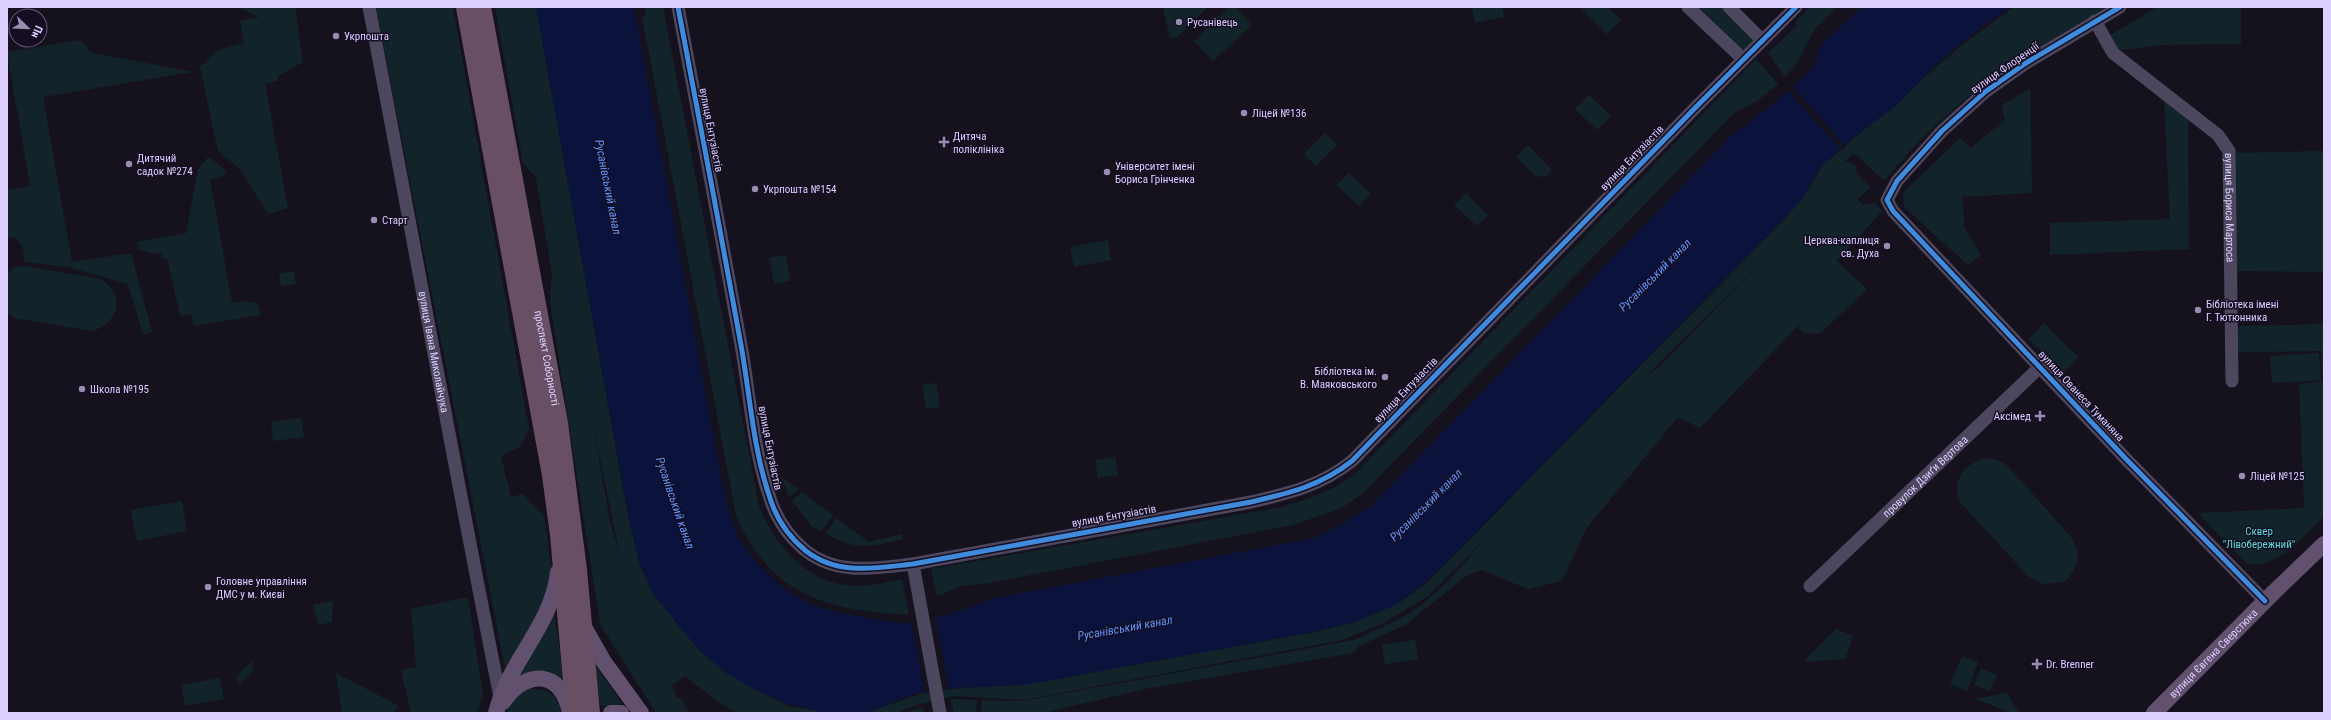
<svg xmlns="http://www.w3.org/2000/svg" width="2331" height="720" font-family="'Roboto Condensed',sans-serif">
  <rect width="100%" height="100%" fill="#16121d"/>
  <g fill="#12242a" fill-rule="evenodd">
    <path d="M239,7H295L303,62L278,76V81L265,84L288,208L268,214L240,169L218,151L200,67L218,50L244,43L240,21L259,17Z"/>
    <path d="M376,7H453L529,429L521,446L501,456L511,497L522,494L544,515L553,581L541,615L506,673Z"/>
    <path d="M495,7H536L626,505L640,565L654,595L699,650L760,692L788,706L833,713H738L718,702L685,676L672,685L677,699L682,698L688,713H656L600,624L550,302L552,273L536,178L523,163ZM591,415L621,560L610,521Z"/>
    <path d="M645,7H663L759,506C775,546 809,586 857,586C872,586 887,582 902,579L909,615C825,609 773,597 736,516L642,16L646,15Z"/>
    <path d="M1163,7H1208L1177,37L1170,38Z"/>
    <path d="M1230,7H1235L1252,25L1213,61L1194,41Z"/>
    <path d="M1472,7H1502L1504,17L1475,23Z"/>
    <path d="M1580,7H1608L1621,20L1607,34Z"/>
    <path d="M1688,7H1729L1762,40L1743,59Z"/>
    <path d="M1810,7H1838L1815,28L1796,65L1785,77L1768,53L1797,26L1795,22Z"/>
    <path d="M2014,7H2107C2069,30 2024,54 1988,81C1949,110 1915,144 1884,181L1854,153L1845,161L1855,165L1857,174L1870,187L1858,199L1863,205L1875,203L1882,211L1837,261L1867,289L1821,333L1805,334L1798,328L1805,319L1700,428L1678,417L1586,529L1562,581L1528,589L1482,570L1469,574L1405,625L1359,646L1353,653L1145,689L1047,712L981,713L982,700L1023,701L1354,640L1401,618L1424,603L1449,580L1487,537L1428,596L1382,624L1342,640L1023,700L956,696L919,704L896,713H860L871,711L932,690L1028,684L1315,632L1351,623L1397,604L1426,584L1780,224L1805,195L1823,165L1961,46ZM1780,242L1660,366L1641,381Z"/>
    <path d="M2157,7H2241V44L2161,45L2116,51L2107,37Z"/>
    <path d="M79,40L86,45L89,52L192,72L43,97L72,262L131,253L152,332L143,335L128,284L68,267L24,262L23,247L16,238L7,237V190L30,186L7,52Z"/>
    <path d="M1756,59L1778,84L1757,101L1734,113L1363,493L1342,508L1293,525L989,583L962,586L937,596L931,569L1282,507L1310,498L1336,487L1355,474Z"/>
    <path d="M2030,88L2032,193L1963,197L1964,227L1981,255L1968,265L1904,207L1903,193L1960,138L1971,148L2005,120L2001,106Z"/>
    <path d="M1589,95L1611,116L1597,130L1575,109Z"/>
    <path d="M2164,100L2188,116L2189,249L2050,255V223L2170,219Z"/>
    <path d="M1325,133L1337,145L1316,166L1304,154Z"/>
    <path d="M1528,145L1552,170L1545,177L1535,176L1516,157Z"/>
    <path d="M2324,151V272L2235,271L2232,153Z"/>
    <path d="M208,157L217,163L226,172L223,176L210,179L232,303L246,301L257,303L261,315L194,326L191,314L180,316L167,258L162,259L161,253L154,254L139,250L137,242L186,233L198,170Z"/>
    <path d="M1349,173L1371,194L1359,206L1337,185Z"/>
    <path d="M1466,193L1488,215L1477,226L1454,205Z"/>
    <path d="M1108,240L1111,260L1074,267L1070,247Z"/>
    <path d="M786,255L790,281L774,284L769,258Z"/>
    <path d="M24,266L100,279C127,295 119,323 92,331L15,318L7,312V274L13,268Z"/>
    <path d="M294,271L296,284L281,286L279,274Z"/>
    <path d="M2044,323L2078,357L2063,373L2029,339Z"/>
    <path d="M2324,324V516C2303,536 2280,569 2247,564L2198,513L2304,508L2299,384L2323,381L2321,351L2236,352L2231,332L2242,326Z"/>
    <path d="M2319,353L2321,380L2272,383L2270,356Z"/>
    <path d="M936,383L940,407L926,409L922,385Z"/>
    <path d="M301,418L304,437L273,441L271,422Z"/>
    <path d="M1115,457L1118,475L1098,478L1095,460Z"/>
    <path d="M1988,458L1998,460L2008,466L2071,537C2082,555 2079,567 2064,582L2043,584L2030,578L1960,502C1951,480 1965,462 1988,458Z"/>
    <path d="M782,478L799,489L789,497Z"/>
    <path d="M802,492L833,515L821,531L812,527L792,501Z"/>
    <path d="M182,501L187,531L137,541L131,510Z"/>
    <path d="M836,518L869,542L902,534L903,539C871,547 857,551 826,534Z"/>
    <path d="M468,597L483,695L477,713H411L401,670L416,667L411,609Z"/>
    <path d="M333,601L332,622L318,625L313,605Z"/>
    <path d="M554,610L564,682H511Z"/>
    <path d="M1836,629L1853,636L1845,659L1803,662Z"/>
    <path d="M1415,640L1418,659L1385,664L1382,645Z"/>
    <path d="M1962,656L1978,662L1967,691L1950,684Z"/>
    <path d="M253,660V671L240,683L235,678Z"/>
    <path d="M595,665L622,704L600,706Z"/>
    <path d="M1981,668L1997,675L1990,691L1974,685Z"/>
    <path d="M336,673L399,706L391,713H342Z"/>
    <path d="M220,678L224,699L185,706L181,685Z"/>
    <path d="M529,684L532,689C548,688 559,696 561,713H506L513,700Z"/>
    <path d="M2007,693L2019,713H2012L1975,699Z"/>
    <path d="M951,699L977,700L976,713H954Z"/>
    <path d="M923,707L924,713H904Z"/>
  </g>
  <path fill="#0b133c" d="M536,7H634L720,472C725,493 729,516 738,536C744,548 754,560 764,570C797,604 822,610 868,618C878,619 890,623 901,623C930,623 967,608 994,598L1314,538L1344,523L1372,505L1731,136L1773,104L1812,69L1823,43L1862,7H2011L1988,22L1944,57L1897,105L1861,132L1828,160L1819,169L1801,201L1433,576L1397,604L1355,622L1318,631L1025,685L936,689L914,694L869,712H819L786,703L750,687L726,673L699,650L654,595L640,565L631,529Z"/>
  <g fill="#16121d">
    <path d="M1791,85L1846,147L1842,151L1787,89Z"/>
    <path d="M935,615L949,689L925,694L911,619Z"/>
  </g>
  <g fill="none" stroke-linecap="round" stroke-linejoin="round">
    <g stroke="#4c475e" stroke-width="13">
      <path id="s1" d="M369,7C413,237 454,467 500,697"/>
      <path d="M678,7C699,120 721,232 741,345C750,395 753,449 770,498C776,518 789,537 806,551C838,576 876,568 913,564L1251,502C1290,493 1320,486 1352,461L1697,106L1796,7"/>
      <path d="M1688,7L1743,59"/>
      <path d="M1729,7L1762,40"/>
      <path d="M2120,7L2026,63L1985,92L1942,131L1897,181L1887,200L1893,211L2126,459L2265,601"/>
      <path id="s2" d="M2095,21L2113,53L2218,135L2229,151L2232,381"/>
      <path d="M913,564L940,713"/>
      <path id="s3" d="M1810,586L2041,366"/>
    </g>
    <g stroke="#62506f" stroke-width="16">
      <path d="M584,627L604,662L641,713"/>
      <path d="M503,702C526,668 562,670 570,713"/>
      <path d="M496,713C508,662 553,624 558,572"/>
      <path d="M611,713H621"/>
      <path id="s4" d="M2154,713L2274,592L2324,544"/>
    </g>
    <g stroke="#684f64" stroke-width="18">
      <path d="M465,7L551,475L559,535L575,713"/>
      <path id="s5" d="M482,7L559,423L578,570L591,713"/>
    </g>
    <defs>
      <g id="cycleway">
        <path d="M678,7C699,120 721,232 741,345C750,395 753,449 770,498C776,518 789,537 806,551C838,576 876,568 913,564L1251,502C1290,493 1320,486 1352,461L1697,106L1796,7"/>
        <path d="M2120,7L2026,63L1985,92L1942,131L1897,181L1887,200L1893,211L2126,459L2265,601"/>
      </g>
    </defs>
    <use href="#cycleway" stroke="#150e22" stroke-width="8"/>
    <use href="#cycleway" stroke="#408adc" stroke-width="5"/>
  </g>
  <g fill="#978db0" stroke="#150e22" stroke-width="1.5">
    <circle cx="1179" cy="22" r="4"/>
    <circle cx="336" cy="36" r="4"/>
    <circle cx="1244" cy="113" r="4"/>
    <path d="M942 136h4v4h4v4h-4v4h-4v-4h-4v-4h4z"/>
    <circle cx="129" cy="164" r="4"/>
    <circle cx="1107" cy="172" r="4"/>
    <circle cx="755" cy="189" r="4"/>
    <circle cx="374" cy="220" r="4"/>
    <circle cx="1887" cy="246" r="4"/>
    <circle cx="2198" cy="310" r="4"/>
    <circle cx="1385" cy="377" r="4"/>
    <circle cx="82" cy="389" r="4"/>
    <path d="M2038 410h4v4h4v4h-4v4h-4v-4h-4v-4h4z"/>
    <circle cx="2242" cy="476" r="4"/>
    <circle cx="208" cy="587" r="4"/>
    <path d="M2035 658h4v4h4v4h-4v4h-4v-4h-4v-4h4z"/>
  </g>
  <g text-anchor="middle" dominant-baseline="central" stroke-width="3" stroke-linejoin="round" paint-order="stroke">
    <g font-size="11" fill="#ddcfff" stroke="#150e22" text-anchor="start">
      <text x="1187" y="22">Русанівець</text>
      <text x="344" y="36">Укрпошта</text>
      <text x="1252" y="113">Ліцей №136</text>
      <text x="953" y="136">Дитяча<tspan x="953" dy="13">поліклініка</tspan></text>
      <text x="137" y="158">Дитячий<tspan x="137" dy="13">садок №274</tspan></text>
      <text x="1115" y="166">Університет імені<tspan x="1115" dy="13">Бориса Грінченка</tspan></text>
      <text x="763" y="189">Укрпошта №154</text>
      <text x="382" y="220">Старт</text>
      <text x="1879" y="240" text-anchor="end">Церква-каплиця<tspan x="1879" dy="13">св. Духа</tspan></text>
      <text x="2206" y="304">Бібліотека імені<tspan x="2206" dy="13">Г. Тютюнника</tspan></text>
      <text x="1377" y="371" text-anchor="end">Бібліотека ім.<tspan x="1377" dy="13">В. Маяковського</tspan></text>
      <text x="90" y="389">Школа №195</text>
      <text x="2031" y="416" text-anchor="end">Аксімед</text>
      <text x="2250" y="476">Ліцей №125</text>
      <text x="216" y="581">Головне управління<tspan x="216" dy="13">ДМС у м. Києві</tspan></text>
      <text x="2046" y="664">Dr. Brenner</text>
    </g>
    <g font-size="11" fill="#ddcfff" stroke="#150e22">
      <text transform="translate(2005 68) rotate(-35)">вулиця Флоренції</text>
      <text transform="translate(711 130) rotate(79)">вулиця Ентузіастів</text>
      <text transform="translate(1632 158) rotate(-46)">вулиця Ентузіастів</text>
      <text stroke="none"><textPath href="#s2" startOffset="246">вулиця Бориса Мартоса</textPath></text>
      <text stroke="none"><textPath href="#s1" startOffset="351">вулиця Івана Миколайчука</textPath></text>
      <text stroke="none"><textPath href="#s5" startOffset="357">проспект Соборності</textPath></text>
      <text transform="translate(1406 390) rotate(-46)">вулиця Ентузіастів</text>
      <text transform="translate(2081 396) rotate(47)">вулиця Ованеса Туманяна</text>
      <text transform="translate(770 448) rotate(79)">вулиця Ентузіастів</text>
      <text stroke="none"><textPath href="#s3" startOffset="159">провулок Дзиґи Вертова</textPath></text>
      <text transform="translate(1114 516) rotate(-10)">вулиця Ентузіастів</text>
      <text stroke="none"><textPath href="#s4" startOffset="84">вулиця Євгена Сверстюка</textPath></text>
    </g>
    <g font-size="11" fill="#5bded7" stroke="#150e22">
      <text x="2259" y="531">Сквер<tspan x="2259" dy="13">"Лівобережний"</tspan></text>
    </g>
    <g font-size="12" font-style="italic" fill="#5d94fe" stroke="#150e22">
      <text transform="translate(608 187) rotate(79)">Русанівський канал</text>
      <text transform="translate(1655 275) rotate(-45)">Русанівський канал</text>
      <text transform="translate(675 503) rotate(71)">Русанівський канал</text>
      <text transform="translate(1426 505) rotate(-45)">Русанівський канал</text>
      <text transform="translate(1125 628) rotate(-10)">Русанівський канал</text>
    </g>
  </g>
  <rect width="2331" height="720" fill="none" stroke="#ddcfff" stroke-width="16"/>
  <g transform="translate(28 28) rotate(113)"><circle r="19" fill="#150e22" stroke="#655b7a"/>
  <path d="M0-3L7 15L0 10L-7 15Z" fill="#978db0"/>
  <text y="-6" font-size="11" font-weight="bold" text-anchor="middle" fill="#ddcfff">Пн</text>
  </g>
</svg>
